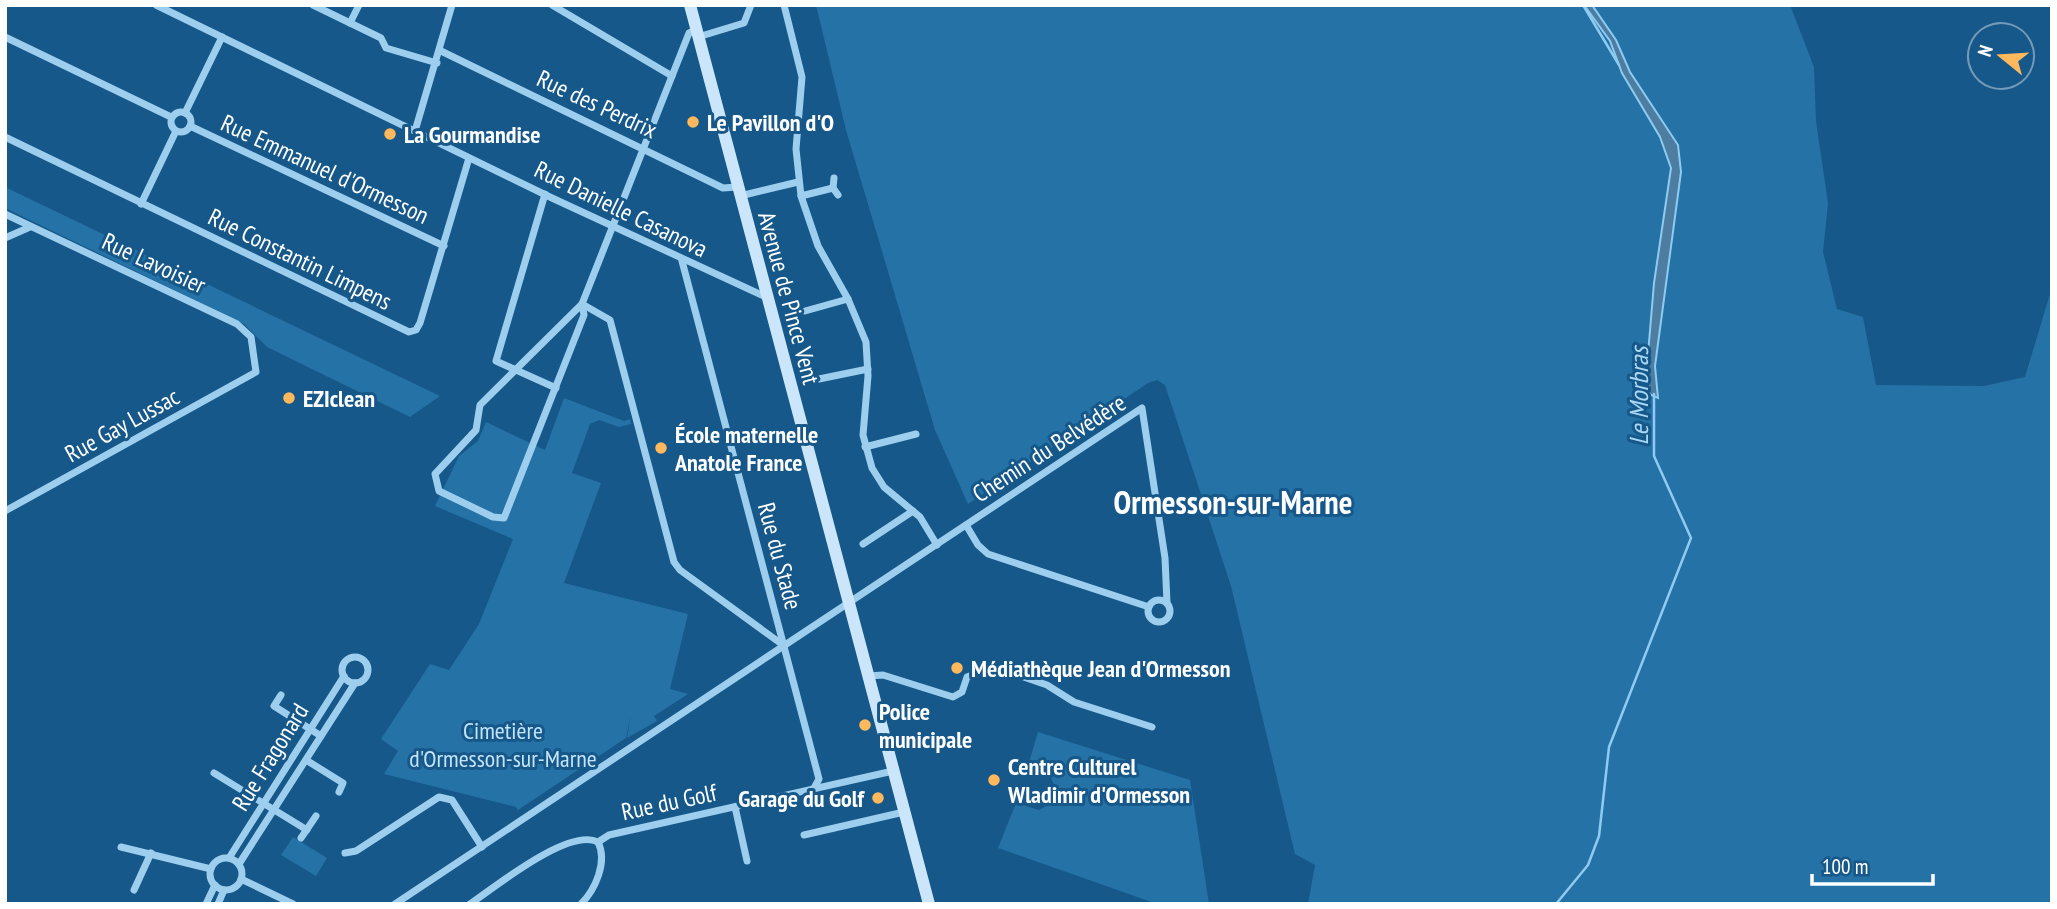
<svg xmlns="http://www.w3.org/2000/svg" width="2057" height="909" font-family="'PT Sans Narrow',sans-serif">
  <rect width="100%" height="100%" fill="#165889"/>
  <g fill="#2572a6">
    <path d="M816,5H1790L1814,67L1816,121L1828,203L1823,252L1837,309L1863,317L1876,385L1984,386L2025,377L2052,287V904H1308L1315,865L1295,854L1231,586L1165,385L1157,380L1148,383L968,504L935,430L846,130Z"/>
    <path d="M5,187L440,396L410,417L267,347L244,324L5,208Z"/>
    <path d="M564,398L624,421L630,419L631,424L619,427L599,420L590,424L572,473L601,483L564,583L688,614L670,689L688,694L654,716L657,721L627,738L631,715L626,738L518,810L516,807L384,774L398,751L381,739L430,664L449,670L479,624L513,539L435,506L459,456L478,441L486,422L545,450Z"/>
    <path d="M1038,732L1190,780L1209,904H1157L998,848L1016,803L1039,810L1054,802L1057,791L1050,776L1027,769Z"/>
    <path d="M293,837L327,858L316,876L281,855Z"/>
  </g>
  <path fill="#4d7da0" stroke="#8fcbf1" stroke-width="2" d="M1584,5H1592L1616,40L1630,72L1678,145L1681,172L1655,366L1658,398L1649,394L1647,366L1654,283L1671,168L1660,137L1622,73L1610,41Z"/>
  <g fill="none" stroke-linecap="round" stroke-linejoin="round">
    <g stroke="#8fcbf1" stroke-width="2.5">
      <path d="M1583,5L1619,65"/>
      <path d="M1556,904L1588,865L1599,836L1609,747L1691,538L1654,456V394"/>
    </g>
    <g stroke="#9dceee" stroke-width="7">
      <path d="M156,5L552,198L768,298"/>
      <path d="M313,5L381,38L386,48L437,63"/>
      <path d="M552,5L672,76"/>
      <path d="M784,5L802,77L796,149L801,196L818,246L848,299"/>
      <path d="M350,23L359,5"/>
      <path d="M5,37L171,117"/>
      <path d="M698,37L744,23L751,5"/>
      <path d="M441,51L723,188L737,187"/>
      <circle cx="181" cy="122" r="10"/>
      <path d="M185,113L222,37"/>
      <path d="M190,126L444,246"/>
      <path d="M415,131L452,5"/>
      <path d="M5,137L409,332L416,330L420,323L469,158"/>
      <path d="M834,178L833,188L838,195"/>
      <path d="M545,194L496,361L556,388"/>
      <path d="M740,196L798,182"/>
      <path d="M801,196L833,188"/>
      <path d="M141,204L176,131"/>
      <path d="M5,214L237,324L251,337L256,372L5,511"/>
      <path d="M5,238L30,227"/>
      <path d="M682,261L819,779L813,790"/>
      <path d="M582,304L584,315L504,518L493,517L439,491L435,474L476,430L480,405L582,304L689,33L696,30"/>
      <path d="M582,304L610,320L674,562L680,570L783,645"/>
      <path d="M805,311L848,299L866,342L868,376L863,435L872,468L884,487L920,517L937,545"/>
      <path d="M819,379L868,369"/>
      <path d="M865,447L916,434"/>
      <path d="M966,525L978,545L988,554L1149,607"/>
      <path d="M863,544L913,511"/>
      <circle cx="1159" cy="611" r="11"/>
      <circle cx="355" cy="670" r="13"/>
      <path d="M868,676L883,675L953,697L962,692L967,677L990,668L1001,669L1047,685L1074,702L1152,727"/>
      <path d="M281,695L274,706L321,736"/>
      <path d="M306,760L343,783L339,792"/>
      <path d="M214,773L307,830"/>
      <path d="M735,807L747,861"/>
      <path d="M804,835L904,812"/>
      <path d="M301,838L316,816"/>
      <path d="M121,847L211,869"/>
      <path d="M345,853L356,851L439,797L452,800L482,847"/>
      <circle cx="226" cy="874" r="16"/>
      <path d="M229,858L344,676"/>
      <path d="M239,864L355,683"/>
      <path d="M241,879L293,904"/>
      <path d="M134,890L151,853"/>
      <path d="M206,904L215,885"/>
      <path d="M218,904L224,890"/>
      <path d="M395,904L1142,408L1165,558L1167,603"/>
      <path d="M470,904C495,887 569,827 598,842L609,835L893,771"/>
      <path d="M581,904C595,890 608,862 598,842"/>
    </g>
    <path stroke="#cbe6fa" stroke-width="12" d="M690,5L929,904"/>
  </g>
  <g fill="#ffb85b" stroke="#165889" stroke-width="2.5">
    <circle cx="693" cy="122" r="7"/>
    <circle cx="390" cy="134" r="7"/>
    <circle cx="289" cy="398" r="7"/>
    <circle cx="661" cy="448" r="7"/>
    <circle cx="957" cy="668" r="7"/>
    <circle cx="865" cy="725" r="7"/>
    <circle cx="994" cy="780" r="7"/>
    <circle cx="878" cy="798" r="7"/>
  </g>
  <g text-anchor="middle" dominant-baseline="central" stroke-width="6" stroke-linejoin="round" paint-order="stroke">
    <g font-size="24" fill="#fff" stroke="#165889">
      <text transform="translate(597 104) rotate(25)">Rue des Perdrix</text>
      <text transform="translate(325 169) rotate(25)">Rue Emmanuel d'Ormesson</text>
      <text transform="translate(621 209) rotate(26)">Rue Danielle Casanova</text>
      <text transform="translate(300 259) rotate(26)">Rue Constantin Limpens</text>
      <text transform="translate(154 263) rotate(25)">Rue Lavoisier</text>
      <text transform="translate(789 298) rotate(75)">Avenue de Pince Vent</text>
      <text transform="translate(122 425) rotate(-29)">Rue Gay Lussac</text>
      <text transform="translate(1049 448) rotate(-33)">Chemin du Belvédère</text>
      <text transform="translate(780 556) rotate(75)">Rue du Stade</text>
      <text transform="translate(270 757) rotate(-58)">Rue Fragonard</text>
      <text transform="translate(669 802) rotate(-12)">Rue du Golf</text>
    </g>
    <g font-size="24" font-weight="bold" fill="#fff" stroke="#165889" text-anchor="start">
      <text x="707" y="122">Le Pavillon d'O</text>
      <text x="404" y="134">La Gourmandise</text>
      <text x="303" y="398">EZIclean</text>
      <text x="675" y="434">École maternelle<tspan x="675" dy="28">Anatole France</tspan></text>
      <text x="971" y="668">Médiathèque Jean d'Ormesson</text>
      <text x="879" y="711">Police<tspan x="879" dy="28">municipale</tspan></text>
      <text x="1008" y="766">Centre Culturel<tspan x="1008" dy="28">Wladimir d'Ormesson</tspan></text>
      <text x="864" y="798" text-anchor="end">Garage du Golf</text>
    </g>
    <g font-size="24" fill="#c3e4fa" stroke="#165889">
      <text x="503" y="730">Cimetière<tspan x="503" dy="28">d'Ormesson-sur-Marne</tspan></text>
    </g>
    <g font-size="26" font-style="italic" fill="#a9d7f6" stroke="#165889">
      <text transform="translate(1638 396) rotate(-90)">Le Morbras</text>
    </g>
    <g font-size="32" font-weight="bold" fill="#fff" stroke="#165889">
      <text x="1233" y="502">Ormesson-sur-Marne</text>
    </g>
  </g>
  <rect width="2057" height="909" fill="none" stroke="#ffffff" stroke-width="14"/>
  <g transform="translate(2001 56) rotate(288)"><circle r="33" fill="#165889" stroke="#739bb8" stroke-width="2"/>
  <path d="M0-5L12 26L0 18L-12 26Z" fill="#ffb85b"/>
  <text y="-10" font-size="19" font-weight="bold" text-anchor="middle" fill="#ffffff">N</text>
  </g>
  <path d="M1812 874v10h121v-10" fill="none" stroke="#ffffff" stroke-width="3.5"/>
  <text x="1822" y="874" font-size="21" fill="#ffffff" stroke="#165889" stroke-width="5" paint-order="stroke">100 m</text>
</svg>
